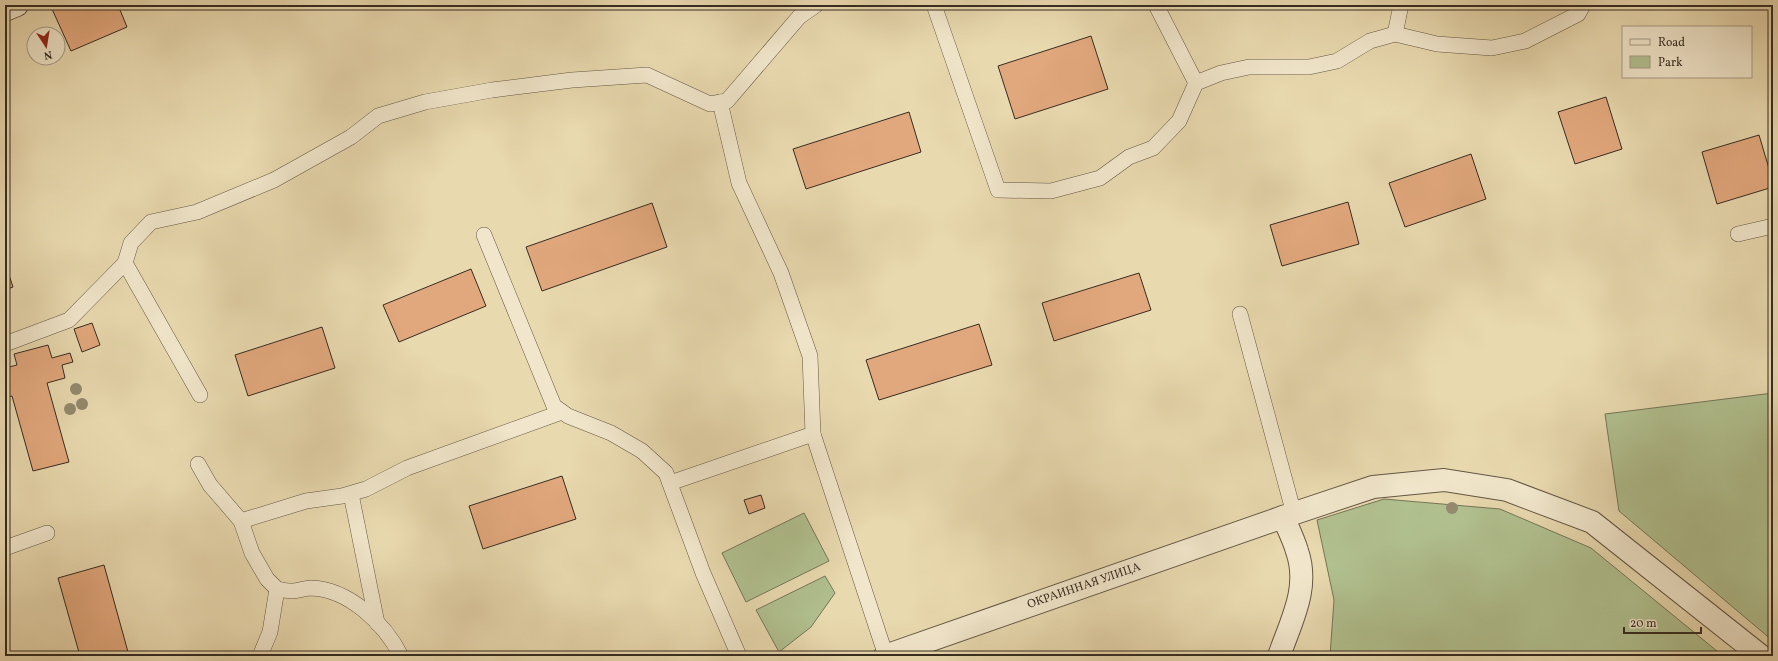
<svg xmlns="http://www.w3.org/2000/svg" width="1778" height="661" font-family="Vollkorn,serif">
  <rect width="100%" height="100%" fill="#e9d9af"/>
  <filter id="stains"><feTurbulence type="fractalNoise" baseFrequency=".005" numOctaves="4"/><feColorMatrix values="0 0 0 0 .2 0 0 0 0 .09 0 0 0 0 .02 0 0 0 .5 -.17"/></filter>
  <radialGradient id="worn" r=".72"><stop offset=".6" stop-color="#630" stop-opacity="0"/><stop offset="1" stop-color="#630" stop-opacity=".3"/></radialGradient>
  <g fill="#b1c08f" stroke="#747658">
    <path d="M1773,393V641L1619,511L1605,414Z"/>
    <path d="M1384,499L1500,509L1591,548L1723,656H1330L1334,600L1317,520Z"/>
    <path d="M804,513L829,561L746,602L722,553Z"/>
    <path d="M825,576L835,593L811,627L779,652L756,610Z"/>
  </g>
  <g fill="#e2a87d" stroke="#362c21">
    <path d="M62,5H118L127,27L71,51L52,9Z"/>
    <path d="M1091,36L1108,89L1015,119L998,66Z"/>
    <path d="M1606,97L1622,149L1575,164L1558,112Z"/>
    <path d="M909,112L921,152L806,189L793,149Z"/>
    <path d="M1759,135L1773,182V187L1717,204L1702,152Z"/>
    <path d="M1471,154L1486,199L1405,227L1389,183Z"/>
    <path d="M1348,202L1359,244L1282,266L1270,225Z"/>
    <path d="M652,203L667,247L542,291L526,247Z"/>
    <path d="M5,263L13,287L5,290Z"/>
    <path d="M471,269L486,306L399,342L383,305Z"/>
    <path d="M1139,273L1151,310L1054,341L1042,303Z"/>
    <path d="M92,323L100,345L82,352L74,329Z"/>
    <path d="M979,324L992,365L879,400L866,360Z"/>
    <path d="M322,327L335,368L248,396L235,355Z"/>
    <path d="M48,345L52,358L70,353L73,362L62,365L65,378L47,383L69,462L33,471L12,396L5,398V368L17,365L14,354Z"/>
    <path d="M562,476L576,519L483,549L469,506Z"/>
    <path d="M761,495L765,508L749,514L744,500Z"/>
    <path d="M104,565L128,652L113,656H80L58,578Z"/>
  </g>
  <g fill="none" stroke-linecap="round" stroke-linejoin="round">
    <defs>
      <g id="service">
        <path d="M934,5L998,190L1051,191L1100,178L1129,157L1153,148L1179,121L1196,83L1221,73L1249,67H1309L1337,61L1370,41L1395,34L1437,44L1492,48L1525,41L1578,14L1583,5"/>
        <path d="M1156,5L1196,83"/>
        <path d="M1395,34L1401,5"/>
        <path d="M720,102L739,183L781,273L810,356L813,434L886,656"/>
        <path d="M1738,234L1773,226"/>
        <path d="M484,235L554,406L568,416L611,433L642,451L666,473L703,573L739,656"/>
        <path d="M1240,314L1294,514"/>
        <path d="M5,344L69,320L125,263"/>
        <path d="M200,395L125,263L131,243L151,222L197,212L274,180L351,137L378,116L425,102L492,90L572,80L647,75L710,104L727,101L799,17L816,5"/>
        <path d="M198,464L210,485L241,521L252,553L267,579L277,589C282,590 287,591 292,591C298,591 305,588 311,588C349,589 385,624 401,656"/>
        <path d="M670,483L813,434"/>
        <path d="M351,494L377,623"/>
        <path d="M241,521L306,501L342,496L366,489L407,468L562,412"/>
        <path d="M5,548L47,533"/>
        <path d="M260,656L270,632L277,589"/>
      </g>
      <g id="minor">
        <path d="M5,10L17,5"/>
        <path d="M885,656L1283,517L1373,487L1444,480L1507,490L1592,522L1761,656"/>
        <path d="M1279,656C1291,621 1310,588 1297,551C1294,540 1288,528 1283,517"/>
      </g>
    </defs>
    <use href="#service" stroke="#635744" stroke-width="16"/>
    <use href="#minor" stroke="#635744" stroke-width="24"/>
    <use href="#service" stroke="#f1e6cb" stroke-width="15"/>
    <use href="#minor" stroke="#f1e6cb" stroke-width="22"/>
  </g>
  <g fill="#948a6d">
    <circle cx="76" cy="389" r="6"/>
    <circle cx="82" cy="404" r="6"/>
    <circle cx="70" cy="409" r="6"/>
    <circle cx="1452" cy="508" r="6"/>
  </g>
  <g text-anchor="middle" dominant-baseline="central" stroke-width="3.5" stroke-linejoin="round" paint-order="stroke">
    <g font-size="12" fill="#362c21" stroke="#f1e6cb">
      <text transform="translate(1084 586) rotate(-19)">ОКРАИННАЯ УЛИЦА</text>
    </g>
  </g>
  <rect width="1778" height="661" fill="none" stroke="#e9d9af" stroke-width="20"/>
  <rect x="6" y="6" width="1766" height="649" fill="none" stroke="#362c21" stroke-width="2"/>
  <rect x="10" y="10" width="1758" height="641" fill="none" stroke="#362c21"/>
  <rect x="1622" y="26" width="130" height="52" fill="#f1e6cb" stroke="#a69c87"/>
  <rect x="1630" y="39" width="20" height="6" fill="#f1e6cb" stroke="#a69c87"/>
  <text x="1658" y="46" font-size="12" fill="#362c21">Road</text>
  <rect x="1630" y="56" width="20" height="12" fill="#b1c08f" stroke="#a69c87"/>
  <text x="1658" y="66" font-size="12" fill="#362c21">Park</text>
  <g transform="translate(46 46) rotate(168)"><circle r="19" fill="#f1e6cb" stroke="#a69c87"/>
  <path d="M0-3L7 15L0 10L-7 15Z" fill="#8f2418"/>
  <text y="-6" font-size="11" font-weight="bold" text-anchor="middle" fill="#362c21">N</text>
  </g>
  <path d="M1624 627v6h77v-6" fill="none" stroke="#362c21" stroke-width="2"/>
  <text x="1630" y="627" font-size="12" fill="#362c21" stroke="#f1e6cb" stroke-width="3" paint-order="stroke">20 m</text>
  <rect width="100%" height="100%" filter="url(#stains)"/>
  <rect width="100%" height="100%" fill="url(#worn)"/>
</svg>
